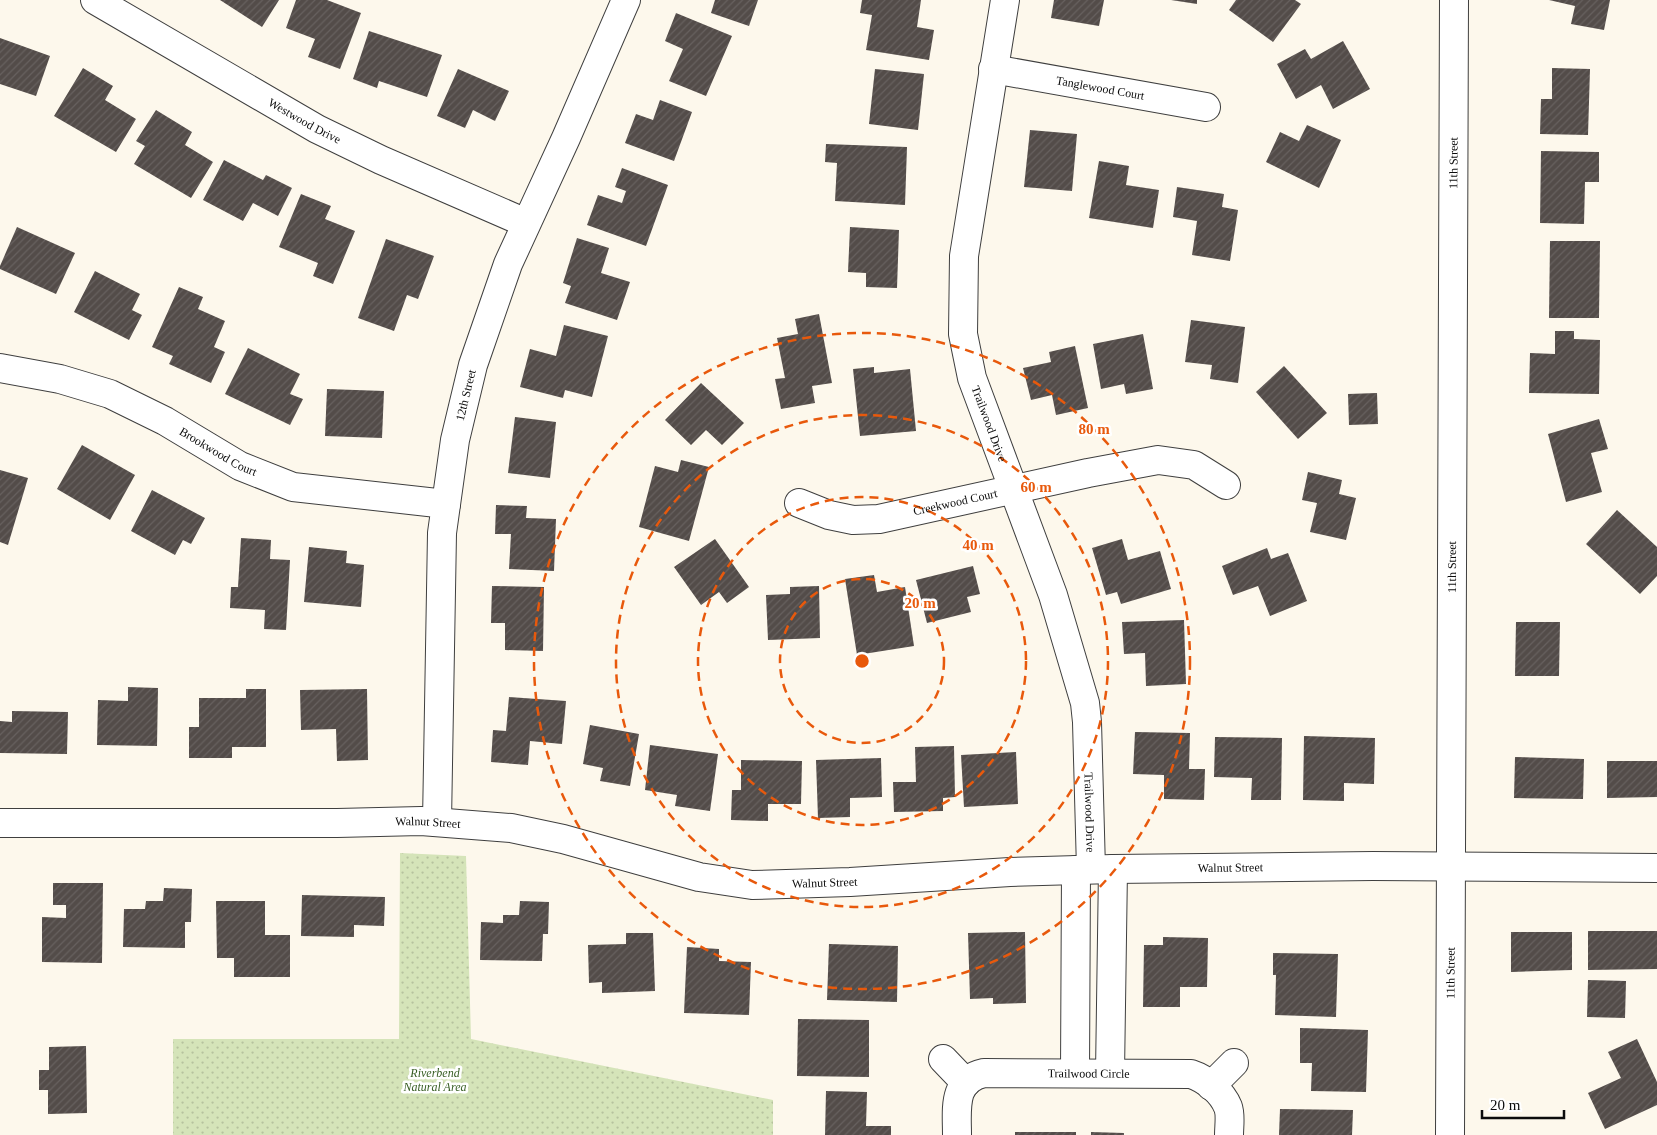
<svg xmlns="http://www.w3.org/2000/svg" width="1657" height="1135" font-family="Georgia,serif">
  <defs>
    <pattern id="park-dots" width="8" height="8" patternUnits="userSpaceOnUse" patternTransform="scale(1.25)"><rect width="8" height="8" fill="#d5e4b9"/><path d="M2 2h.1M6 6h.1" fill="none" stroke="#b6c29e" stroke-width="1.8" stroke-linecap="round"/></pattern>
    <pattern id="building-hatch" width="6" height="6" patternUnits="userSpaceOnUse" patternTransform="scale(1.25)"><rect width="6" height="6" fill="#534c49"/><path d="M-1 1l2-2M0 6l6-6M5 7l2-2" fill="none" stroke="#67615f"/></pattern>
  </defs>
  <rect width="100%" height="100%" fill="#fdf8ec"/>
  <path fill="url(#park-dots)" d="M400,853L466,856L471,1039L773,1100V1135H173V1039H399Z"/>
  <g fill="url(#building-hatch)">
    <path d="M220,0H279L262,27Z"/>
    <path d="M296,0H327L361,13L340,69L308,57L315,39L286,28Z"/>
    <path d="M715,0H758L749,26L711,13Z"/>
    <path d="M862,0H921L917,27L934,30L929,60L866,50L872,15L860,13Z"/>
    <path d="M1054,0H1104L1099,26L1051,18Z"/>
    <path d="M1171,0H1197V4Z"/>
    <path d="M1236,0H1295L1301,4L1273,42L1229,10Z"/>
    <path d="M1549,0H1610L1604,30L1571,24L1575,6Z"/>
    <path d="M676,13L732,36L706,96L669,81L683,49L665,41Z"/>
    <path d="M369,31L442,55L427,97L379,81L377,88L353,79Z"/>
    <path d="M0,38L50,56L36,96L0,84Z"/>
    <path d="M1343,41L1370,89L1333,109L1321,85L1296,99L1277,64L1305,49L1311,59Z"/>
    <path d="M83,68L113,86L105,100L136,119L116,152L54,116Z"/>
    <path d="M1552,68L1590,69L1588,135L1540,134L1541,99H1552Z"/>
    <path d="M458,69L509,91L495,121L473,110L465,128L437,116Z"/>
    <path d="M875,69L924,74L918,130L869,124Z"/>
    <path d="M660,100L692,112L674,161L625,143L636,114L653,120Z"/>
    <path d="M156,110L192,132L185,145L213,162L191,198L134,164L145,146L136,141Z"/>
    <path d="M1307,125L1341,140L1319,188L1266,162L1280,132L1299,141Z"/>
    <path d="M1030,130L1077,134L1072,191L1024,187Z"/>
    <path d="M826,144L907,147L905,205L835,201L837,163L825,162Z"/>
    <path d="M1541,151L1599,152V182H1585L1584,224L1540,223Z"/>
    <path d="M224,160L263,180L266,175L292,188L278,216L253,203L243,221L203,200Z"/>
    <path d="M1099,161L1129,166L1126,185L1159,190L1153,228L1089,218Z"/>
    <path d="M622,168L668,185L646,246L587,225L598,195L622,203L626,191L615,187Z"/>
    <path d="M1177,187L1224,194L1222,207L1238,210L1230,261L1192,255L1197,221L1173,217Z"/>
    <path d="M301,194L331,206L325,219L355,231L333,284L313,276L318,263L279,247Z"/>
    <path d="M17,227L75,253L56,294L0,269V266Z"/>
    <path d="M850,227L899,230L897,288L866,287V273L848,272Z"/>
    <path d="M577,238L609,248L601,273L630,282L617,320L565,303L571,286L563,283Z"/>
    <path d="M386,239L434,256L418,299L407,295L394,331L358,318Z"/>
    <path d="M1550,241H1600L1599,318H1549Z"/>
    <path d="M95,271L140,294L132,310L142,315L129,340L74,312Z"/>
    <path d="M179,287L203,297L198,309L225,321L214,347L225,352L211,383L169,364L173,356L152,347Z"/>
    <path d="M819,314L832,383L812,386L815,403L781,409L775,379L785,378L777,338L798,334L795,319Z"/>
    <path d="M1191,320L1245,327L1238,383L1210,379L1212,365L1185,362Z"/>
    <path d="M564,325L608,336L592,397L565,390L563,398L520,387L530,349L556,356Z"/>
    <path d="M1555,331H1574V339L1600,340L1599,394L1529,393L1530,353L1555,354Z"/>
    <path d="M1143,334L1153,389L1126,394L1124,384L1101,389L1093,344Z"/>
    <path d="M1075,346L1088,408L1056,415L1052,395L1031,400L1023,368L1051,362L1049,352Z"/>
    <path d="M248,348L300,374L290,394L303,399L290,425L225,394Z"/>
    <path d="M1284,366L1327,413L1298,439L1256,392Z"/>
    <path d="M874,367V373L910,369L916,431L860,436L853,369Z"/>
    <path d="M701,383L744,423L722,445L706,430L691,445L665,420Z"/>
    <path d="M327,389L384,391L382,438L325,436Z"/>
    <path d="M1377,393L1378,424L1349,425L1348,394Z"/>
    <path d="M515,417L556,422L550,478L508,473Z"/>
    <path d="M1599,419L1608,449L1591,453L1602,492L1566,502L1548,434Z"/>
    <path d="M82,445L135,475L110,520L57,489Z"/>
    <path d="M681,460L709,467L689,541L639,527L655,466L678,472Z"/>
    <path d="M0,470L28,478L8,545L0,542Z"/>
    <path d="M1308,472L1342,480L1339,494L1356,498L1346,540L1310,532L1317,503L1302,500Z"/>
    <path d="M152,490L205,518L191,544L183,540L175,555L131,531Z"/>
    <path d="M496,505L527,506L526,518L556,519L554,571L509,569L511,534H495Z"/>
    <path d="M1617,510L1657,547V576L1640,594L1586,544Z"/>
    <path d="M241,538L271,540L270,559L290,560L286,630L264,629L265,610L230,608L231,587H238Z"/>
    <path d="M715,539L749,587L727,603L719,592L701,605L674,567Z"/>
    <path d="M1122,539L1128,560L1160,551L1171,589L1121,604L1117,592L1106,595L1092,548Z"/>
    <path d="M309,547L347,551L346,563L364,565L361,607L304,602Z"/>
    <path d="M1267,548L1271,559L1288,553L1307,601L1270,616L1258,586L1233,595L1222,566Z"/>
    <path d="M973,566L980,594L967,597L971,612L927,623L916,580Z"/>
    <path d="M874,575L877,592L905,587L914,646L857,655L845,579Z"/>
    <path d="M492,586L544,587L543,651L505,650V623H491Z"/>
    <path d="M819,586L820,638L768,640L766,595L790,594V587Z"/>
    <path d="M1184,620L1186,684L1146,686L1145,653L1124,654L1122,622Z"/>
    <path d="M1516,622H1560L1559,676H1515Z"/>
    <path d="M128,687L158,688L157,746L97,745L98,700L128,701Z"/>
    <path d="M246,689H266V747H232V758H189V727H199V698H246Z"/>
    <path d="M367,689L368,760L337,761L336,729L301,730L300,690Z"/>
    <path d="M509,697L566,701L562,744L530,741L528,765L491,762L493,730L506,731Z"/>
    <path d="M12,711L68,712L67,754L0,753V721L12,722Z"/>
    <path d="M590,725L639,734L630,786L600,781L603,768L583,764Z"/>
    <path d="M1135,732L1190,733L1189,769H1205L1204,800L1164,799V775L1133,774Z"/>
    <path d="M1304,736L1375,738L1374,784L1344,783V801L1303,800Z"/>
    <path d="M1215,737L1282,738L1281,800H1251L1252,778L1214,777Z"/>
    <path d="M650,745L718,754L710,811L675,806L677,795L645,790Z"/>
    <path d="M954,746L955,797L943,798V811L894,812L893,782H916L915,747Z"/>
    <path d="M1016,752L1018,804L964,807L961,755Z"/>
    <path d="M1515,757L1584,759L1583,799L1514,798Z"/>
    <path d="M881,758L882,797L850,798V817L818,818L816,760Z"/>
    <path d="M741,760L802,761L801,804H768V821L731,820L732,790H741Z"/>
    <path d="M1607,761H1657V797L1607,798Z"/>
    <path d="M53,883H103L102,963L42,962V917L66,918V905H53Z"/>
    <path d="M164,888L192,889L191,922H185V948L123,947L124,909H145L146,901H163Z"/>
    <path d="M302,895L385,897L384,926L354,925V937L301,936Z"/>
    <path d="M216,901H265V935H290V977H234V958H217Z"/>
    <path d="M520,901L549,902L548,934H543L542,961L480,960L481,922L503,923V915H519Z"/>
    <path d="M1588,931H1657V969L1588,970Z"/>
    <path d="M1025,932L1026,1003L993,1004V998L970,999L968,933Z"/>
    <path d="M1511,932H1572V970L1511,972Z"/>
    <path d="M626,933H653L655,991L602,993V982L589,983L588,945L626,944Z"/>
    <path d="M1163,937L1208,938L1207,987H1180V1007H1143L1144,945H1163Z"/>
    <path d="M829,944L898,946L897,1002L827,1000Z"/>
    <path d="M687,947L719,949V961L751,962L749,1015L684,1013Z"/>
    <path d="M1273,953L1338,954L1336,1017L1275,1015L1276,975H1273Z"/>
    <path d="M1588,980L1626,981L1625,1018L1587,1017Z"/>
    <path d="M798,1019L869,1020V1077L797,1076Z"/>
    <path d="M1300,1028L1368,1030L1366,1092L1311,1091L1312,1063H1300Z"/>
    <path d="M1637,1039L1657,1082V1105L1605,1129L1588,1093L1621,1078L1608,1052Z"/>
    <path d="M86,1046L87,1113L48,1114V1090H39V1070H49V1047Z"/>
    <path d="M826,1091L867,1092L866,1126H891V1135H825Z"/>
    <path d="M1280,1109L1353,1110L1352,1135H1279Z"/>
    <rect x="1015" y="1132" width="61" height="3"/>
    <path d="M1091,1132L1124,1133V1135H1091Z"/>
  </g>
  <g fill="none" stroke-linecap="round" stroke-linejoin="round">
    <defs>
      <g id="minor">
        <path id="s1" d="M95,0L317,129L381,160L526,223"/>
        <path id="s2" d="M1005,0L964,256L963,334L972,378L1053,595L1085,703L1087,722L1091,869"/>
        <path id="s3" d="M993,69L1206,107"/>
        <path id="s4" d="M0,368L60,379L110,394L165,421L240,466L293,487L446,504"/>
        <path id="s5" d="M799,503L829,515L853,520L879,519L1088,473L1158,460L1194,465L1226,485"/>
        <path id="s6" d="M437,822L442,533L455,440L473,365L508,264L566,138L626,0"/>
        <path id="s7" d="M0,823H337L421,821L511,828L563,839L699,877L752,885L850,882L1010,872L1113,869L1373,866L1657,868"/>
        <path d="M943,1059L966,1083"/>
        <path d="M1075,1073L1076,870"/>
        <path d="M1110,1073L1113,869"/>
        <path d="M1211,1086L1234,1063"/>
        <path id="s8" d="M957,1135C957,1109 952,1080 984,1073L1191,1074C1206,1079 1222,1092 1228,1107C1231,1115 1229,1126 1229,1135"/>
        <path id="s9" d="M1450,1135L1454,0"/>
      </g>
    </defs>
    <use href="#minor" stroke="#3f3f3f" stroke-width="30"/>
    <use href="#minor" stroke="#fff" stroke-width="28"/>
  </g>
  <g fill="none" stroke="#e8590c" stroke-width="2.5" stroke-dasharray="9 6">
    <circle cx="862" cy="661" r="82"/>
    <circle cx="862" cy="661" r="164"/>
    <circle cx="862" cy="661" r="246"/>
    <circle cx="862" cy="661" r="328"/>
  </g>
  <g text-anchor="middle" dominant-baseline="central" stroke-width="5" stroke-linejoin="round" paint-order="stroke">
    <g font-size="12" fill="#0c0c0c" stroke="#fff">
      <text stroke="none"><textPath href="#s3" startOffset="109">Tanglewood Court</textPath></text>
      <text stroke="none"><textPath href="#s1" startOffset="242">Westwood Drive</textPath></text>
      <text stroke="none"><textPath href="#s9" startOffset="972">11th Street</textPath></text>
      <text stroke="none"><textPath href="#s6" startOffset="429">12th Street</textPath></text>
      <text stroke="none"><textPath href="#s2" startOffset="431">Trailwood Drive</textPath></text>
      <text stroke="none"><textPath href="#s4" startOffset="236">Brookwood Court</textPath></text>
      <text stroke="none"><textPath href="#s5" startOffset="161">Creekwood Court</textPath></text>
      <text stroke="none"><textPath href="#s9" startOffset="568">11th Street</textPath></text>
      <text stroke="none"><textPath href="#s2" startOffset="836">Trailwood Drive</textPath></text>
      <text stroke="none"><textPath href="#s7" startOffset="428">Walnut Street</textPath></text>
      <text stroke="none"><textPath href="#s7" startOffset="1238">Walnut Street</textPath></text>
      <text stroke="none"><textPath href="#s7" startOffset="832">Walnut Street</textPath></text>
      <text stroke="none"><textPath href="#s9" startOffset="162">11th Street</textPath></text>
      <text stroke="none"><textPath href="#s8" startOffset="180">Trailwood Circle</textPath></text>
    </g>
    <g font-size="12" font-style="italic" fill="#365d23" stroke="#fff">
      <text x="435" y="1073">Riverbend<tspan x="435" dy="14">Natural Area</tspan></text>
    </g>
  </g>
  <circle cx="862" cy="661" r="8" fill="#e8590c" stroke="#fff" stroke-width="2.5"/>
  <g font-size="15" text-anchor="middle" font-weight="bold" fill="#e8590c" stroke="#fff" stroke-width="5" stroke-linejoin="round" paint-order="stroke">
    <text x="1094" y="434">80 m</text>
    <text x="1036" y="492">60 m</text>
    <text x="978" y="550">40 m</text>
    <text x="920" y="608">20 m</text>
  </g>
  <path d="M1482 1110v8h82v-8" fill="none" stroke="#0c0c0c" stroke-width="2.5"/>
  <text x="1490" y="1110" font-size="15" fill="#0c0c0c" stroke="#ffffff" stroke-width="4" paint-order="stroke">20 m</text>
</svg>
